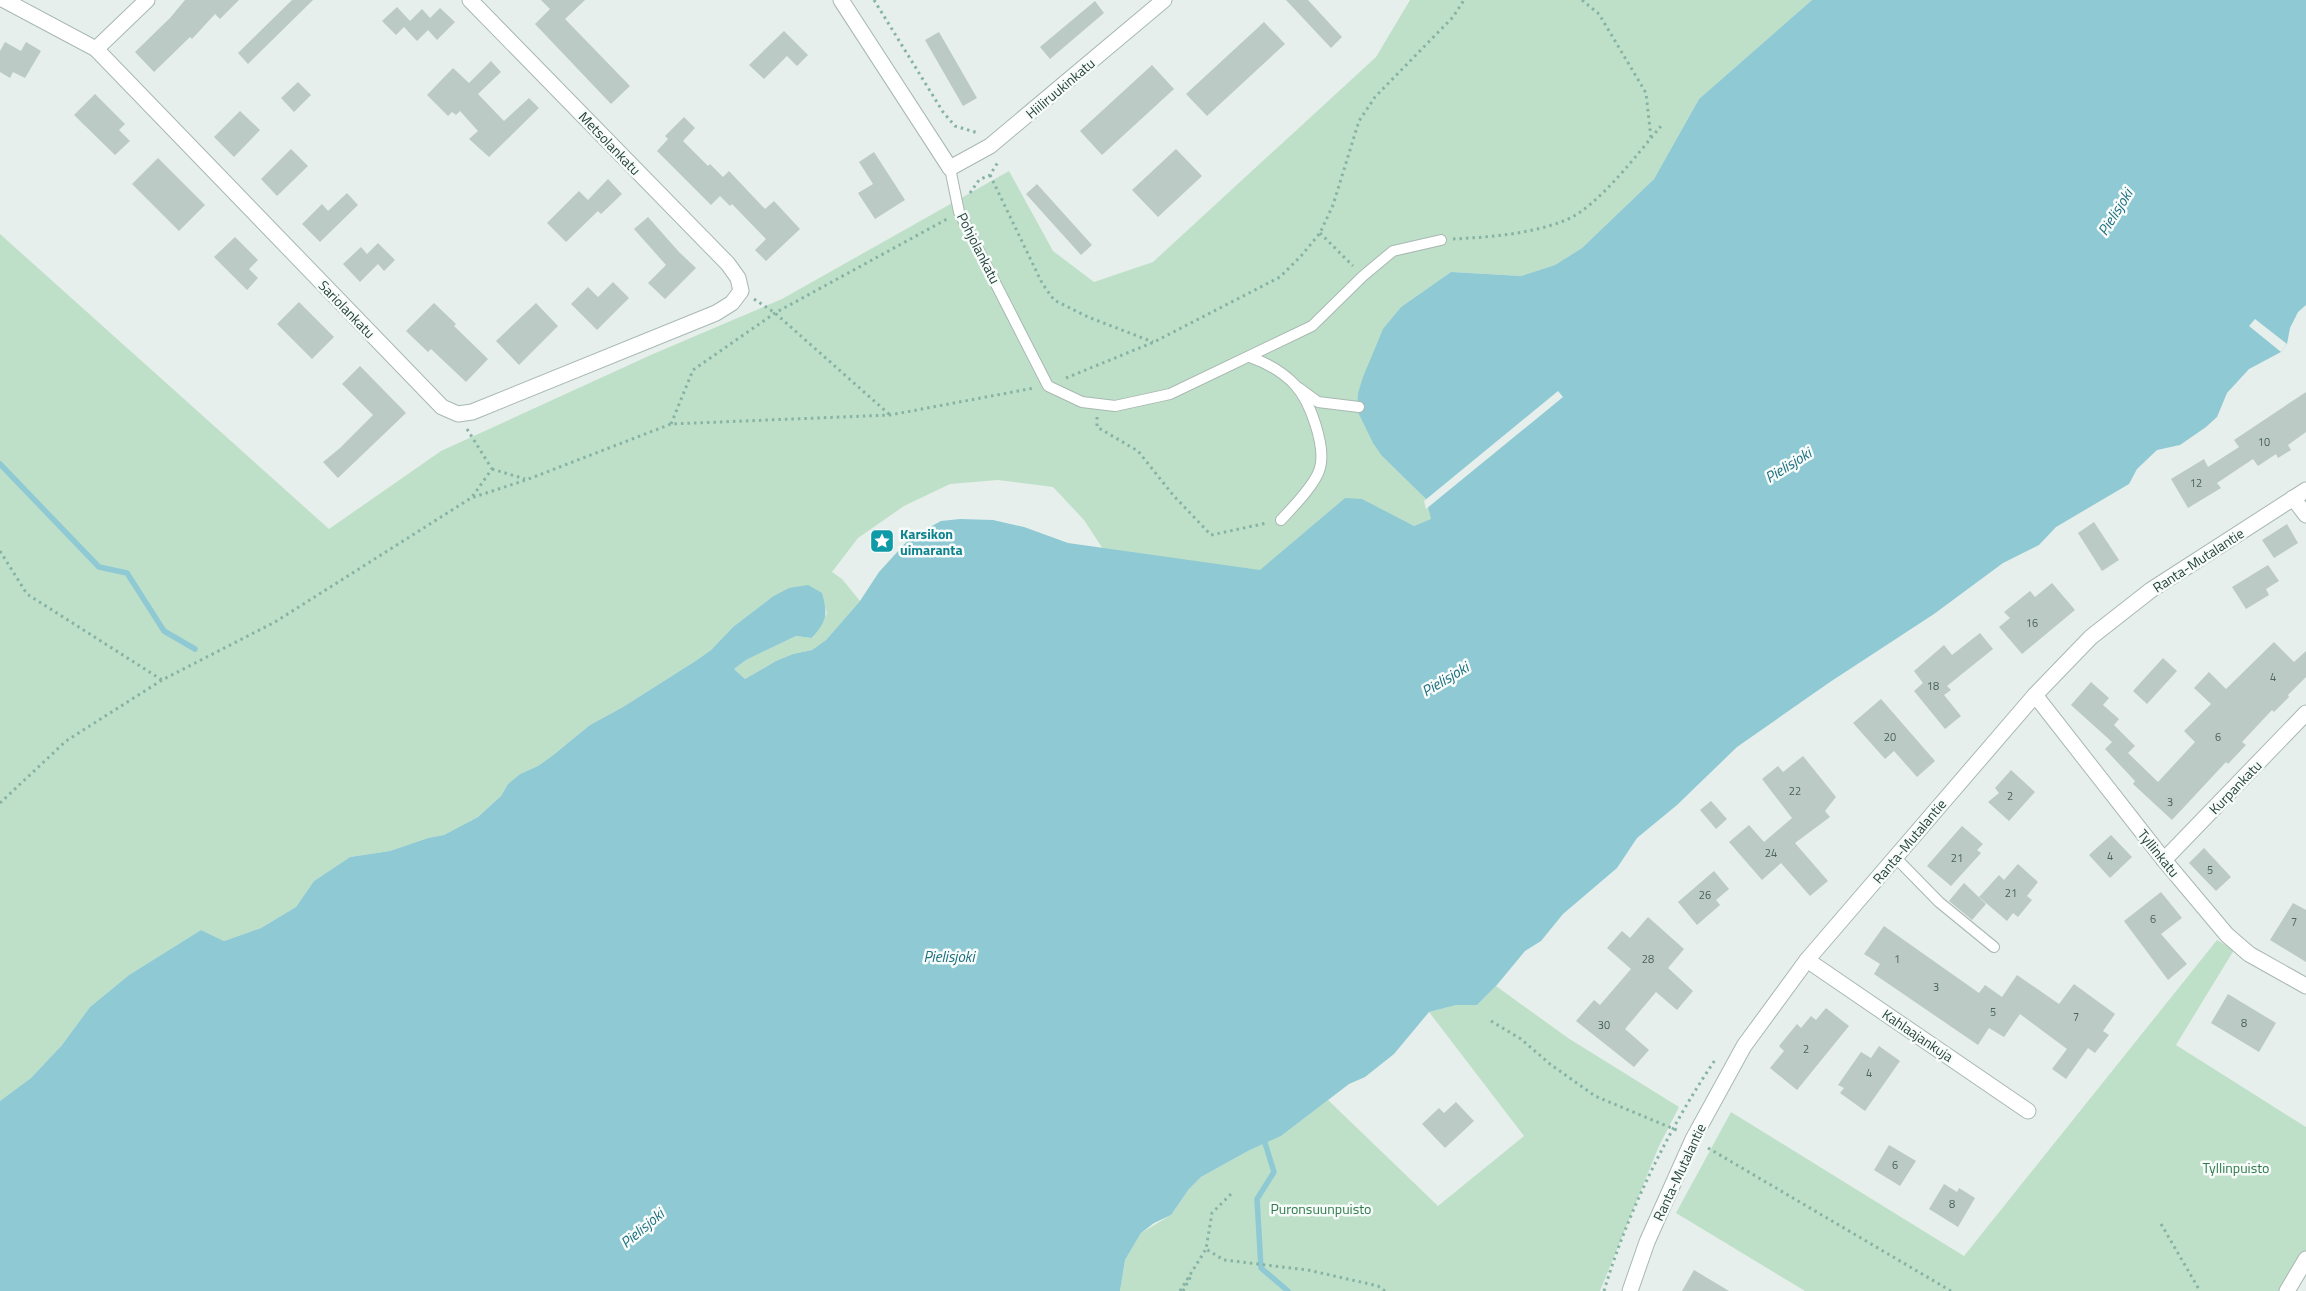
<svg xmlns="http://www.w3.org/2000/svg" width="2306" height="1291" font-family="'Titillium Web',sans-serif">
  <rect width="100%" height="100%" fill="#e6efeb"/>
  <g fill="#bfe0c8">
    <path d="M1410,0H1812L1699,99L1654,179L1582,248L1555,265L1521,276L1451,272L1401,307L1384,329L1358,393L1382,456L1426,499L1432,519L1414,526L1345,498L1260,571L1103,549L1084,520L1053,487L998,480L950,484L904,506L858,538L832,572L842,579L860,601L826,640L812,650L793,654L776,661L745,679L734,669L746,660L796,636L813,638L827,613L821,593L772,597L733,627L711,650L697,660L623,707L590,725L552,756L538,766L520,774L508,784L501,796L478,817L444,835L428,838L390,851L350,857L314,881L296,907L261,928L224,941L201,930L129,975L90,1007L62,1045L31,1078L0,1101V234L329,529L441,451L653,354L782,299L1009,171L1053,251L1094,282L1153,262L1376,57Z"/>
    <path d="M2217,940L2234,950L2176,1045L2306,1127V1252L2283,1291H1805L1676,1213L1731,1112L1964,1256Z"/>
    <path d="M1496,986L1568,1038L1679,1107L1659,1146L1600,1291H1120L1125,1260L1141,1233L1171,1215L1189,1189L1201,1177L1248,1151L1281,1136L1328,1100L1438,1206L1524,1136L1429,1012L1455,1005H1477Z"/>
  </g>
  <path fill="#8ec9d4" d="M1812,0H2306V305L2298,312L2290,328L2287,344L2281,352L2249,369L2227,393L2217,417L2206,427L2180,445L2157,450L2137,469L2129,484L2056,527L2039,545L2003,563L1934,614L1830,682L1737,747L1677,805L1637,838L1617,868L1563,914L1541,941L1525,951L1496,986L1477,1005H1456L1429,1012L1394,1054L1365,1077L1349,1084L1281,1136L1248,1151L1201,1177L1189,1189L1171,1215L1154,1223L1141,1233L1125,1260L1120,1291H0V1101L31,1078L62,1045L90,1007L129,975L201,930L224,941L261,928L296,907L314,881L350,857L390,851L428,838L444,835L478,817L501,796L508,784L520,774L538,766L552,756L590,725L623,707L697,660L711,650L733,627L772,597L789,588L808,585L822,593C828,615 827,620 812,638L796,636L746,660L734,669L745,679L776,661L793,654L812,650L826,640L860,601L879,572L910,538L941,521L960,519L993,520L1024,527L1068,543L1260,570L1345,498L1362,499L1414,526L1431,519L1426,499L1382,456L1373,443L1357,410L1358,393L1363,377L1383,329L1401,307L1451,272L1521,276L1555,265L1582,248L1654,179L1699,99Z"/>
  <g fill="#e6efeb">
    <path d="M2255,319L2287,344L2281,352L2249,326Z"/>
    <path d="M1558,391L1563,397L1426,509L1424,501Z"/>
  </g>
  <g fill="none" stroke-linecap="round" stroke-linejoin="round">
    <g stroke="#8ec9d4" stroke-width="5.5">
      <path d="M0,464L99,567L127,573L164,631L195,649"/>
      <path d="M1265,1143L1274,1172L1257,1199L1261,1268L1288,1291"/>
    </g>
  </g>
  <g fill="#bbcac4">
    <path d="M185,0H239L220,19L215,14L192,39L190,37L154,72L135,52L170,18Z"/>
    <path d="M292,0H313L248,64L238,53Z"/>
    <path d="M541,0H585L565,19L630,86L611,104L535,24L550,9Z"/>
    <path d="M1286,0H1308L1342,37L1331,48Z"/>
    <path d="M1095,1L1104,13L1050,59L1040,47Z"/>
    <path d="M397,7L410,21L422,9L430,18L440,8L455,22L437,40L428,30L417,41L404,27L396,35L382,21Z"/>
    <path d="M1264,22L1285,44L1207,116L1186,94Z"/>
    <path d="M784,31L808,55L797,66L787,56L764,79L749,65Z"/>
    <path d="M939,32L977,98L963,106L925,40Z"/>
    <path d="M5,42L21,51L26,42L41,51L25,78L13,72L10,78L0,72V51Z"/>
    <path d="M491,61L501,72L478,94L504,121L529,98L539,108L489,157L469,139L478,131L460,111L456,115L452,112L448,116L427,95L453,68L469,83Z"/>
    <path d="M1152,65L1174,89L1102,155L1080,131Z"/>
    <path d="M298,82L311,95L294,112L281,98Z"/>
    <path d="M95,94L125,124L119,130L130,141L115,155L74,115Z"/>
    <path d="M240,111L260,130L234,157L214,137Z"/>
    <path d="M684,117L695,128L683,141L708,166L710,164L723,177L729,171L765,209L774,201L800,229L766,261L755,250L766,239L732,204L730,206L720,196L711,205L657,151L668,139L665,136Z"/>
    <path d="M291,149L308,166L277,196L261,179Z"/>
    <path d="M1176,149L1202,176L1158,217L1132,190Z"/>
    <path d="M874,152L905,200L875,219L858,193L873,184L859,162Z"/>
    <path d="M158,158L205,205L179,231L132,184Z"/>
    <path d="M608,179L622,194L601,214L598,211L566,242L547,223L579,191L588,200Z"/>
    <path d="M1037,184L1092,245L1081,255L1026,194Z"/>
    <path d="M347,193L358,205L320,242L302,224L322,204L328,211Z"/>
    <path d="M648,217L679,252L696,268L665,299L648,283L666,265L634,229Z"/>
    <path d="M235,237L258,260L249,269L258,278L247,290L214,257Z"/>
    <path d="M378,243L395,260L384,271L378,264L360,282L343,264L361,247L367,254Z"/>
    <path d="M613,282L629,298L597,330L571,304L588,287L598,297Z"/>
    <path d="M299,302L334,337L312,359L277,324Z"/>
    <path d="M434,303L456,324L454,326L488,359L466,382L431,349L428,352L406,331Z"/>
    <path d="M536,303L558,326L519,365L496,341Z"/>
    <path d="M360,366L406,413L338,478L323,462L340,448L373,415L342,384Z"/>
    <path d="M2306,392V432L2288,445L2291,450L2278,458L2276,454L2258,466L2253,459L2217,483L2221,488L2188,508L2171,479L2204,459L2208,467L2239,447L2234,440Z"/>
    <path d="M2094,522L2119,560L2102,571L2078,533Z"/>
    <path d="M2287,524L2298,543L2274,558L2262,540Z"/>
    <path d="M2268,565L2279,581L2266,589L2269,595L2246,609L2232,587Z"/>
    <path d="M2052,583L2075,610L2022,654L1999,627L2010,618L2004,612L2030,591L2035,597Z"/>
    <path d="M1980,633L1993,649L1947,686L1951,690L1944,695L1961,716L1945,729L1914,691L1923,683L1914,671L1944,645L1952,655Z"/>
    <path d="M2274,642L2294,662L2306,651V677L2288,695L2289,697L2274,712L2272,710L2242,742L2246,745L2228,764L2226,762L2172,820L2133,784L2135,781L2105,749L2112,742L2071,705L2091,682L2109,698L2103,705L2119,719L2114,725L2135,746L2128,753L2158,782L2195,742L2184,731L2211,704L2194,688L2209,672L2226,689Z"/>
    <path d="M2163,658L2177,671L2147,704L2133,691Z"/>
    <path d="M1881,699L1935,761L1917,777L1894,751L1885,759L1853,723Z"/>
    <path d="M1803,756L1836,797L1825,811L1830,817L1795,843L1828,881L1810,896L1781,863L1762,880L1729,842L1749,825L1764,842L1792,818L1762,779L1778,766L1783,772Z"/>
    <path d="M2011,770L2035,792L2009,821L1988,802L1999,793L1995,788Z"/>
    <path d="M1711,801L1727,819L1716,829L1700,810Z"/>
    <path d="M1962,826L1983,844L1977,850L1981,853L1951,886L1927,866Z"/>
    <path d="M2111,835L2132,857L2110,878L2089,855Z"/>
    <path d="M2204,848L2231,877L2216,891L2189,863Z"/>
    <path d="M2018,864L2038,882L2027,896L2032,900L2018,917L2013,913L2007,921L1979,897L1999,875L2004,880Z"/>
    <path d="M1714,871L1729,889L1716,900L1720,905L1697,925L1678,902Z"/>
    <path d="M1964,883L1986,904L1972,920L1949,901Z"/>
    <path d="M2161,892L2182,918L2161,934L2187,964L2168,980L2124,921Z"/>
    <path d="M2293,903L2306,910V962L2270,940Z"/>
    <path d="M1648,917L1684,949L1668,968L1693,991L1677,1010L1656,992L1625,1029L1649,1050L1634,1067L1576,1021L1594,1000L1600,1005L1631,969L1607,948L1622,931L1630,938Z"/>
    <path d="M1884,926L1979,993L1985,985L2002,997L2017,975L2059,1004L2074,984L2115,1014L2103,1031L2109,1035L2095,1053L2088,1048L2066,1079L2052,1069L2067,1049L2020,1014L2004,1037L1989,1028L1978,1045L1874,974L1880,964L1864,954Z"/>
    <path d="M2228,994L2276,1023L2259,1052L2211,1023Z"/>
    <path d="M1826,1008L1849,1026L1797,1090L1770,1068L1784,1051L1779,1046L1797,1024L1801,1028L1811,1016L1816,1020Z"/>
    <path d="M1879,1046L1900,1061L1865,1111L1840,1093L1844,1088L1838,1085L1861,1052L1871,1058Z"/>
    <path d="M1456,1102L1474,1121L1445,1148L1422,1124L1439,1108L1444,1113Z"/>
    <path d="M1889,1145L1916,1161L1900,1186L1874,1170Z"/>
    <path d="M1944,1184L1957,1192L1959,1188L1975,1198L1958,1227L1929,1209Z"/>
    <path d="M1694,1270L1729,1291H1682Z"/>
  </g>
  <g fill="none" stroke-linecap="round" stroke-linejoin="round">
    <defs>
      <g id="service">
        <path d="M950,168L959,212L1048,386L1082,402L1115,406L1170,394L1312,326L1363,276L1393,251L1441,240"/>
        <path d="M1250,357C1267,363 1282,371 1295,385C1310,401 1326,446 1320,468C1316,484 1292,508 1281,520"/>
        <path d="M1299,388L1318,402L1359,407"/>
        <path d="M1895,857L1939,902L1994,947"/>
      </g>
      <g id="minor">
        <path d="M4,0L96,49L442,407L458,414L472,412L716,313L732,303L741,291L738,278L728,264L470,0"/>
        <path d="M96,49L147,0"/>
        <path d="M950,168L990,146L1164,0"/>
        <path d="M2293,498L2306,515"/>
        <path d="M2035,695L2164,860L2227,935L2249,954L2306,986"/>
        <path d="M2164,860L2306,713"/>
        <path d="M1807,960L2028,1111"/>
        <path d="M2287,1291L2306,1259"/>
      </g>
      <g id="tertiary">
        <path d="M841,0L950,168"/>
        <path d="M1630,1291L1647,1242L1693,1139L1744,1046L1807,960L2035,695L2091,637L2151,590L2306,490"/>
      </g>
    </defs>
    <use href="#service" stroke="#a8b8b2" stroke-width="12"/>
    <use href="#minor" stroke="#a8b8b2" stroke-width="17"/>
    <use href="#tertiary" stroke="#a8b8b2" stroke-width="17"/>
    <g stroke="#86b3a5" stroke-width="3" stroke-dasharray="2.5 4" stroke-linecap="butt">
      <path d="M874,0L943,112L955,126L978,133"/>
      <path d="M1582,0L1599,14L1646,93L1651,138"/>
      <path d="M990,175L1042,283L1054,300L1088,317L1153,342"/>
      <path d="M970,193L979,180L990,175L998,162"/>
      <path d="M1320,233L1353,266"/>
      <path d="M1453,239C1491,237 1531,234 1566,220C1598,207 1638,153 1661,126"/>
      <path d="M754,299L775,313L890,415"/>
      <path d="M1066,378L1154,342L1280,277L1301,256L1320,233L1333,205L1359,121L1375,97L1453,17L1464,0"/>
      <path d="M1097,417V427L1138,451L1173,495L1211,535L1267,523"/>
      <path d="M671,424L693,370L775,313L947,219"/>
      <path d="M467,429L492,469L472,497"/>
      <path d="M492,469L525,479"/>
      <path d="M0,551L27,594L162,680"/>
      <path d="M0,803L66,741L162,680L275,622L471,498L526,480L671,424L890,415L1034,388"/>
      <path d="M1491,1021L1521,1039L1550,1064L1595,1096L1679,1131"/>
      <path d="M1708,1148L1951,1291"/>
      <path d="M1231,1194L1212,1213L1206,1249L1224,1260L1308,1270L1378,1286L1385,1291"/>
      <path d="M2161,1224L2200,1291"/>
      <path d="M1180,1291L1206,1249"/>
      <path d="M1183,1291L1191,1276"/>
      <path d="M1604,1291C1627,1213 1669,1128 1715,1060"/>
    </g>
    <use href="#service" stroke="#fff" stroke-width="10"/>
    <use href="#minor" stroke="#fff" stroke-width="15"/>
    <use href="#tertiary" stroke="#fff" stroke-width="15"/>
  </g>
  <defs>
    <symbol id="sight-square" viewBox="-11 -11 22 22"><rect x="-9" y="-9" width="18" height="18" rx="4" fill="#0f9aa8" stroke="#f7fbf9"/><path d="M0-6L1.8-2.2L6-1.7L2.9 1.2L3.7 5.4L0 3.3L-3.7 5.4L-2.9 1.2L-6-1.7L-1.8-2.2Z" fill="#fff"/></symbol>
  </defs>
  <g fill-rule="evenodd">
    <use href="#sight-square" x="868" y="527" width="28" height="28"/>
  </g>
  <g text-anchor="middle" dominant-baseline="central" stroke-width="5" stroke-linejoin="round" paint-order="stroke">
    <g font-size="11" fill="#4a645c">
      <text x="2264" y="442">10</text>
      <text x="2196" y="483">12</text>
      <text x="2032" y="623">16</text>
      <text x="2273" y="677">4</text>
      <text x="1933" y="686">18</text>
      <text x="1890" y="737">20</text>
      <text x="2218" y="737">6</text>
      <text x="1795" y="791">22</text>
      <text x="2010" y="796">2</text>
      <text x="2170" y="802">3</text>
      <text x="1771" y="853">24</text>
      <text x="2110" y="856">4</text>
      <text x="1957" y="858">21</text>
      <text x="2210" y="870">5</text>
      <text x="2011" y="893">21</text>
      <text x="1705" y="895">26</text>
      <text x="2153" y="919">6</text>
      <text x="2294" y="922">7</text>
      <text x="1648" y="959">28</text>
      <text x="1897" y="959">1</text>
      <text x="1936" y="987">3</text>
      <text x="1993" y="1012">5</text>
      <text x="2076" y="1017">7</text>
      <text x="2244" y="1023">8</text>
      <text x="1604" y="1025">30</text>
      <text x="1806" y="1049">2</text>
      <text x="1869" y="1073">4</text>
      <text x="1895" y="1165">6</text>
      <text x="1952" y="1204">8</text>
    </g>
    <g font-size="14" fill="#24423a" stroke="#f7fbf9">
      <text transform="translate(1060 88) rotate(-40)">Hiiliruukinkatu</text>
      <text transform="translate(610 143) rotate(46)">Metsolankatu</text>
      <text transform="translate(979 248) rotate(63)">Pohjolankatu</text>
      <text transform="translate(347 309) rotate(46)">Sariolankatu</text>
      <text transform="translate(2198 560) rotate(-33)">Ranta-Mutalantie</text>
      <text transform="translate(2235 787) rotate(-46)">Kurpankatu</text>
      <text transform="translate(1909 841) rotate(-50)">Ranta-Mutalantie</text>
      <text transform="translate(2159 853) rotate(51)">Tyllinkatu</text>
      <text transform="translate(1918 1035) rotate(34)">Kahlaajankuja</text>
      <text transform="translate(1679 1172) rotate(-65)">Ranta-Mutalantie</text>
    </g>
    <g font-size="14" font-weight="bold" fill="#0d838f" stroke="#f7fbf9" text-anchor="start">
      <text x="900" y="533">Karsikon<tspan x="900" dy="16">uimaranta</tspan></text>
    </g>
    <g font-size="14" fill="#2d7a4b" stroke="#f7fbf9">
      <text x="2236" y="1167">Tyllinpuisto</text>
      <text x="1321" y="1208">Puronsuunpuisto</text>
    </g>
    <g font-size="15" font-style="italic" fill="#1c6f80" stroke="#f7fbf9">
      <text transform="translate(2115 212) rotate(-58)">Pielisjoki</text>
      <text transform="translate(1788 465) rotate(-32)">Pielisjoki</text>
      <text transform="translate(1445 679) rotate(-31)">Pielisjoki</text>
      <text x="949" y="956">Pielisjoki</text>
      <text transform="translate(642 1228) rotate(-40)">Pielisjoki</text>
    </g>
  </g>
</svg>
